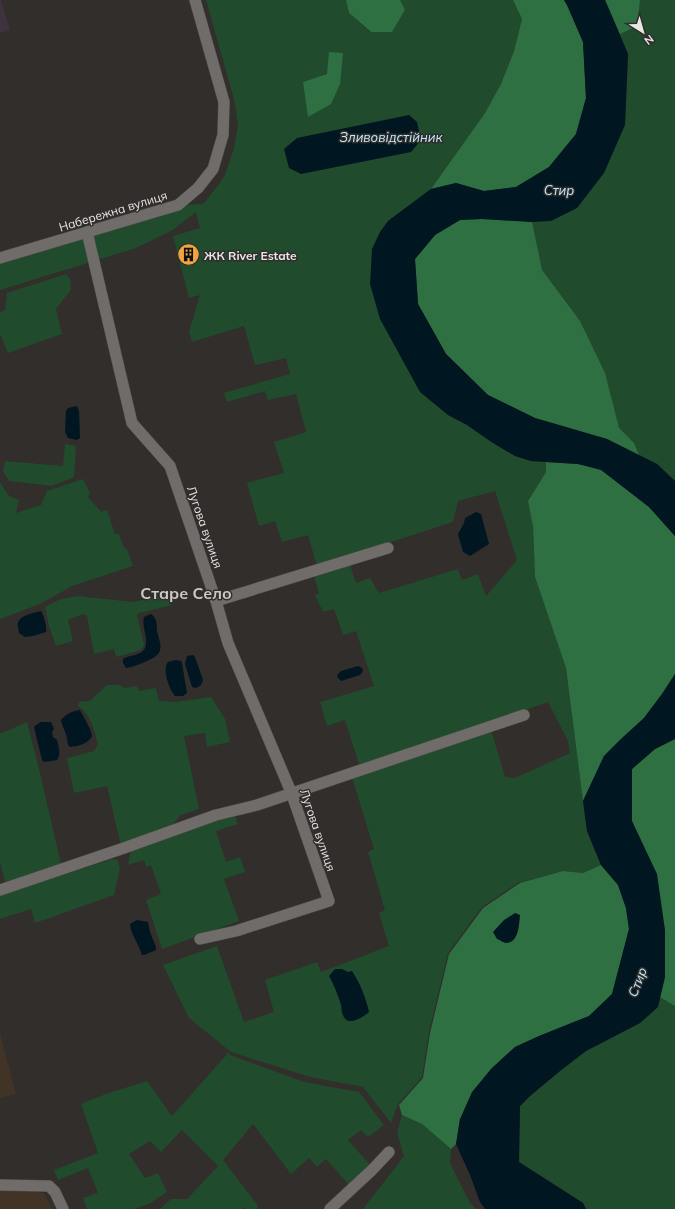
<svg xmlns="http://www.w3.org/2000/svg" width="675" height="1209" font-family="Mulish,sans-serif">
  <rect width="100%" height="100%" fill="#312e2c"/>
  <g fill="#423327">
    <path d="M0,1033L16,1094L0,1098Z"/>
    <path d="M0,1185L44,1193L52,1209H0Z"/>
  </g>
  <path fill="#3f313e" d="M0,0H1L10,30L0,33Z"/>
  <g fill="#214b2d" fill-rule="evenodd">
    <path d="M206,0H346L349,13L370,32H392L405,10L400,0H513L522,19L514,51L501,84L485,113L431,189L388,221L448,415L467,425L493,443L515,456L531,461L546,462V472L528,501L533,526L535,577L566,668L587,831L601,865L583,873L562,871L520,883L519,882L482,907L448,953L429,1032L422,1077L398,1104L391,1123L363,1087L310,1077L231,1052L189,1018L163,965L217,946L244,1022L274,1012L265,980L317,962L321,972L389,946L379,913L385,910L368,852L374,849L350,771L360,767L345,720L327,726L320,702L374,686L356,631L343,635L334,609L323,612L315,595L319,593L314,576L349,562L356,583L370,578L379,593L458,569L462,580L478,574L486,596L517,560L495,491L458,501L453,522L317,566L308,535L282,542L275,521L259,526L247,483L284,473L274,442L306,432L296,394L268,400L265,391L227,402L224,393L290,374L286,358L255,365L244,326L192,342L189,332L200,295L189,298L173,236L200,228L196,212L173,230L136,248L0,290V258L178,205L203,204L219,184L225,175L234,148L238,126L235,103ZM327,74L309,117L303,82ZM548,702L568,741L570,753L515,778L505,777L489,723Z"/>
    <path d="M605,0H675V481L657,464L607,439L535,418L435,235L625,125L628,54Z"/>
    <path d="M66,274L70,279L71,290L56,309L62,334L8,353L0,334V312L5,310L7,293Z"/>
    <path d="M65,444L76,446L74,477L52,486L9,481L3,471L5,461L63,466Z"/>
    <path d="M83,479L90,493L88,497L101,512L107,510L115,534H119L124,548L127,549L133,566L72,586L40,604L0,619V482L9,496L19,500L16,513L41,505L47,491Z"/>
    <path d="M169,594L172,605L139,613L137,615L144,645L141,650L116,657L114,649L94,654L87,616L83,614L68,620L73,641L56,646L49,626L45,607L61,599L77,596L134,602Z"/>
    <path d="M107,685H120L124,688L137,686L139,691L156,688L159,701L176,702L211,697L225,719L230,742L207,747L205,733L184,736L199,809L181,815L173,824L135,839L121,846L107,786L74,793L67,758L94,751L98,744C94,730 91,714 78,706L79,702L90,701Z"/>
    <path d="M27,722L39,769L62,868L6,886L0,862V734Z"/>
    <path d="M675,739V1209H586L583,1203L519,1162L520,1106L530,1096L560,1071L586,1051L640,1023L657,874Z"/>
    <path d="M234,812L238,824L216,831L226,862L240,857L245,872L224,879L239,921L162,949L146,900L161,894L151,865L146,867L144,860L128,865L130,854L134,848Z"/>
    <path d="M113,859L118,860L120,869L114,895L35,923L31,909L0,919V895Z"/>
    <path d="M228,1051L230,1055L304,1082L359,1092L384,1125L368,1137L361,1130L348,1140L370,1165L349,1185L326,1159L317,1167L309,1158L291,1174L253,1124L223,1160L258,1206L257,1209H246L245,1207L242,1209H160L171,1199H187L218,1166L182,1130L161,1152L150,1141L129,1154L145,1178L158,1173L167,1192L149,1204L134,1209H87L83,1198L98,1193L88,1168L58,1180L54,1170L98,1153L81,1104L103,1095L147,1081L172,1116L228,1053Z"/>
    <path d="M402,1115L422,1124L451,1149L450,1163L470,1203L476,1209H363L404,1156L397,1133Z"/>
  </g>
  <g fill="#2e7042">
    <path d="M346,0H400L405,10L392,32H371L349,13Z"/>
    <path d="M513,0H564L567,5L583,42L586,98L576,134L549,167L516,187L484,191L456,183L431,189L485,113L501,84L514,51L522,19Z"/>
    <path d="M605,0H640L637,26L620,34Z"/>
    <path d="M329,52L343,53L340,84L331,104L308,117L303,82L327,74Z"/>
    <path d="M482,219L532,222L542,270L580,321L605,373L619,428L634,443L639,455L607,439L535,418L488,395L446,354L418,304L415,259L435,235L460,220Z"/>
    <path d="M546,462L578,464L601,469L649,507L675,536V674L662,694L644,718L621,739L604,756L583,801L566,668L535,577L533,526L528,501L546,472Z"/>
    <path d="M675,739V1006L660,997L665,977L632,821V769L655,749Z"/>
    <path d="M601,865L618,885L626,908L629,929L612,994L589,1016L539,1036L515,1047L491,1069L460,1119L456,1144L451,1149L422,1124L402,1115L399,1105L423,1078L430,1033L449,954L483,908L520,883L563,871L583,873Z"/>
  </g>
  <g fill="#001620">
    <path d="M564,0H605L628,54L625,125L604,173L577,208L551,221L532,222L482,219L460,220L435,235L415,259L418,304L446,354L488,395L535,418L607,439L657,464L675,481V536L649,507L601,470L578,464L531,461L515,456L493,443L467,425L448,415L420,392L380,319L370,284L372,249L380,232L388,221L431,189L456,183L484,191L516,187L549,167L576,134L586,98L583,42L567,5Z"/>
    <path d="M409,115L417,122L421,140L411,152L301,174L289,168L284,149L297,138Z"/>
    <path d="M77,406L79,411L80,438L77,440L68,438L65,432L66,411L68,408Z"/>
    <path d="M476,512L481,514L489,544L470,556L463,552L458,534L464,523L465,518Z"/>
    <path d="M41,611C44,616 47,626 46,632L33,636L25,637L19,633C19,630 17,625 18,623C20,615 34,613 41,611Z"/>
    <path d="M151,614C157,618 157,625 157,631C158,637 162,645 160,650C160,651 158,655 157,655C154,659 131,668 126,668L123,663V659C129,655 138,656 143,651C151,643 141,627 144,617Z"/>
    <path d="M193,655L195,657L203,680L201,685L196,688L192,687L185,664L187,656Z"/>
    <path d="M176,660L181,661L182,663L187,693L183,696H175C169,689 162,670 168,662Z"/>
    <path d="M358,666L362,668L363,671L360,675L341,681L338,678L337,675L341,671Z"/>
    <path d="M675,674V739L655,749L632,769V821L657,874L665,930V977L658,1007L640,1023L586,1051L560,1071L530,1096L520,1106L519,1162L583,1203L586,1209H485L480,1202L470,1175L456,1144L460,1119L472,1092L491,1069L515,1047L539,1036L589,1016L612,994L629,929L626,908L618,885L601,865L587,831L583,801L604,756L621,739L644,718L662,694Z"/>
    <path d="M80,710L90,729L92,736C88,744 78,746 70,747C66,743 68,739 66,734C64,729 62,725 61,720C66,714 72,711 80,710Z"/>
    <path d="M41,722H51L54,729L52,732L53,737L57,740C59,748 61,754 57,760L44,762L42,760L34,727L36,725Z"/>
    <path d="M515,913L520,915C519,924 519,943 506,943C504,943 500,940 497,939L493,932L504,920Z"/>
    <path d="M137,920L148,922L150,932L156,947V950L144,955H142C139,944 131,935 130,924Z"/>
    <path d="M335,969H342L348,972L352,971C360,983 366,998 369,1012C363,1017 347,1028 343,1015C341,1012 342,1008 341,1005C338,995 334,985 329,976Z"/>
  </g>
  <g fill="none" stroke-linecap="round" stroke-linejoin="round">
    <defs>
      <g id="minor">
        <path d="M87,232L132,423L170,466L216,601L228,643L291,792L329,901L236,931L200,939"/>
        <path d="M0,258L178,205L198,188L213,169L223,135L224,102L195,0"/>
        <path d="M216,601L388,548"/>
        <path d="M0,890L124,848L216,815L257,805L524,715"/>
        <path d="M0,1185L49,1186L55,1192L63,1209"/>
        <path d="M330,1209L372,1170L389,1152"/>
      </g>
    </defs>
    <use href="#minor" stroke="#4f4c4a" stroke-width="12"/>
    <use href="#minor" stroke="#706c6a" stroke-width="11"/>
  </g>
  <defs>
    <symbol id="building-disc" viewBox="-11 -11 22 22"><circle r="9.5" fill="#f1a540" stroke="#312e2c"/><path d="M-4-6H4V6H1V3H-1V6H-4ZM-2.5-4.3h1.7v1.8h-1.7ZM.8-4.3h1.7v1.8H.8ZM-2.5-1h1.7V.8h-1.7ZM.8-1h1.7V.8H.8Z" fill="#111"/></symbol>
  </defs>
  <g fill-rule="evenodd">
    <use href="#building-disc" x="176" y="242" width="25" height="25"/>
  </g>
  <g text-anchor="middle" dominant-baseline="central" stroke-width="3" stroke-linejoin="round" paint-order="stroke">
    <g font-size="12" fill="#e8e6e5" stroke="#312e2c">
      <text transform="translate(113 211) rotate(-17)">Набережна вулиця</text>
      <text transform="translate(205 527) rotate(71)">Лугова вулиця</text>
      <text transform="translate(318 830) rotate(71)">Лугова вулиця</text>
    </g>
    <g font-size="12" font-weight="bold" fill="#e8e6e5" stroke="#312e2c" text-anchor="start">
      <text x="204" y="255">ЖК River Estate</text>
    </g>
    <g font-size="13" font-style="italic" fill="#bfebfd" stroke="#312e2c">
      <text x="391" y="137">Зливовідстійник</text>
      <text x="559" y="190">Стир</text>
      <text transform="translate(637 982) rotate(-69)">Стир</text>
    </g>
    <g font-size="16" font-weight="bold" fill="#ccc8c6" stroke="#312e2c">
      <text x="186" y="593">Старе Село</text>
    </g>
  </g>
  <g transform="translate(643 32) rotate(143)" stroke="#312e2c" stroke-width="3" paint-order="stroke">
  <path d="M0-3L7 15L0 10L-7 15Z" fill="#e8e6e5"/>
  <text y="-6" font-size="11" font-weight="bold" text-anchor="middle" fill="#e8e6e5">N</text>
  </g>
</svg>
